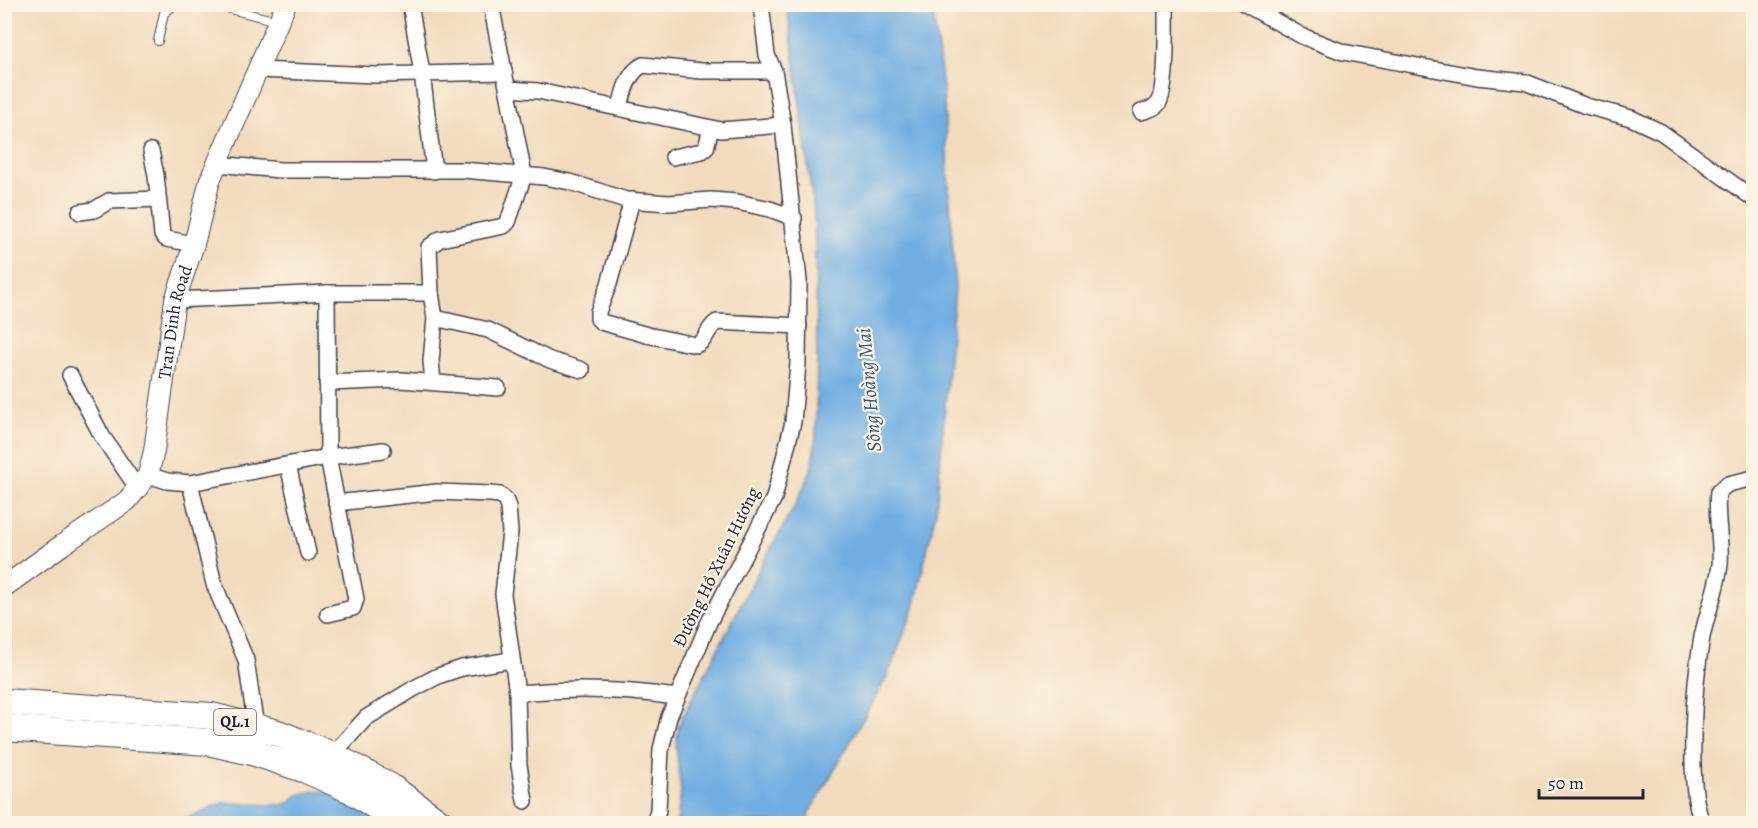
<svg xmlns="http://www.w3.org/2000/svg" width="1758" height="828" font-family="Alegreya,serif">
  <rect width="100%" height="100%" fill="#fcf5e5"/>
  <filter id="ink" filterUnits="userSpaceOnUse"><feTurbulence type="fractalNoise" baseFrequency=".0167" numOctaves="2"/><feDisplacementMap in="SourceGraphic" scale="12" xChannelSelector="R" yChannelSelector="G"/><feConvolveMatrix kernelMatrix="1 2 1 2 8 2 1 2 1" color-interpolation-filters="sRGB"/></filter>
  <filter id="wash" filterUnits="userSpaceOnUse"><feTurbulence type="fractalNoise" baseFrequency=".008" numOctaves="4" result="noise"/><feDisplacementMap in="SourceGraphic" scale="24" xChannelSelector="R" yChannelSelector="G"/><feGaussianBlur stdDeviation="1.35" result="paint"/><feColorMatrix in="noise" values="0 0 0 0 0 0 0 0 0 0 0 0 0 0 0 0 0 1.4 0 .05"/><feComposite in="paint" operator="in"/></filter>
  <g filter="url(#wash)">
    <rect width="100%" height="100%" fill="#f2dbbc"/>
    <g fill="#6faee2" stroke="#48688e" stroke-width="1.5">
      <path d="M787,5H932L943,88L955,288L936,511L914,608L887,677L809,814L807,823H677L681,791L676,745L679,724L764,560L796,504L811,471L816,438L817,336L814,212Z"/>
      <path d="M315,791L331,793L389,824H173L223,803L281,805L289,803L298,795Z"/>
    </g>
  </g>
  <g filter="url(#ink)">
    <g fill="none" stroke-linecap="round" stroke-linejoin="round">
      <defs>
        <g id="lane">
          <path d="M206,4L226,8L277,21"/>
          <path d="M158,41L164,13L176,4"/>
        </g>
        <g id="street">
          <path d="M410,4L422,73L434,171"/>
          <path d="M1245,4L1302,36L1343,52L1477,77L1525,82L1586,106L1631,118L1661,132L1754,199"/>
          <path d="M258,70L375,75L504,72"/>
          <path d="M508,89L538,91L721,130L783,125"/>
          <path d="M620,108C623,93 628,72 643,65L701,71H774"/>
          <path d="M1141,112C1147,110 1154,109 1158,104C1168,91 1166,23 1166,4"/>
          <path d="M151,151L156,175L162,235L166,239L194,244"/>
          <path d="M673,157L702,151L706,148L711,128"/>
          <path d="M217,164L280,170H463L544,177L570,182L626,200L669,203L711,200L737,202L770,209L794,218"/>
          <path d="M632,200L609,284L598,312V319L601,322L647,335L696,345C707,341 707,328 717,322L799,326"/>
          <path d="M80,212L94,210L109,201L158,199"/>
          <path d="M327,293L328,457L356,599L353,608L328,614"/>
          <path d="M175,300L327,293H431"/>
          <path d="M435,318L488,330L550,360L582,370"/>
          <path d="M70,375L102,436L138,489"/>
          <path d="M433,382L431,361L435,318L431,293L429,247L440,239L504,226L508,222L524,175L491,4"/>
          <path d="M327,383L401,380L498,388"/>
          <path d="M288,465L308,553"/>
          <path d="M148,475L167,481L190,483L328,457L383,450"/>
          <path d="M190,483L214,584L246,660L256,728"/>
          <path d="M336,503L437,492L490,494L500,495L505,499L508,507L510,532L503,594L517,693L519,765L525,801"/>
          <path d="M517,693C570,688 624,689 676,697"/>
          <path d="M332,755L366,718L413,689L438,676L462,668L511,660"/>
          <path d="M654,824L658,810L661,749L669,717L709,622L774,498L793,422L798,363L799,281L783,125L774,71L767,55L761,4"/>
          <path d="M1703,824C1685,788 1695,677 1702,637C1707,612 1717,590 1720,565C1722,541 1715,516 1718,492L1728,484L1754,478"/>
        </g>
        <g id="secondary">
          <path id="s1" d="M4,587L62,545L127,501L148,475L154,451L175,300L194,244L210,180L286,4"/>
        </g>
        <g id="highway">
          <path d="M4,702L212,716L278,733L332,755L389,786L442,824"/>
          <path d="M4,728L208,742L252,752L306,770L351,790L403,824"/>
        </g>
      </defs>
      <use href="#lane" stroke="#413e4e" stroke-width="10"/>
      <use href="#street" stroke="#413e4e" stroke-width="18"/>
      <use href="#secondary" stroke="#413e4e" stroke-width="22"/>
      <use href="#highway" stroke="#413e4e" stroke-width="28"/>
      <use href="#lane" stroke="#fff" stroke-width="8"/>
      <use href="#street" stroke="#fff" stroke-width="15"/>
      <use href="#secondary" stroke="#fff" stroke-width="20"/>
      <use href="#highway" stroke="#fff" stroke-width="26"/>
    </g>
  </g>
  <g text-anchor="middle" dominant-baseline="central" stroke-width="4.5" stroke-linejoin="round" paint-order="stroke">
    <rect fill="#fcf5e5" stroke="#63616e" stroke-width="1.5" x="214" y="709" width="42" height="26" rx="4.5"/>
    <g font-size="16" font-weight="bold" fill="#22223b">
      <text x="235" y="722">QL.1</text>
    </g>
    <g font-size="18" fill="#22223b" stroke="#fcf5e5">
      <text stroke="none"><textPath href="#s1" startOffset="339">Tran Dinh Road</textPath></text>
      <text transform="translate(716 567) rotate(-64)">Đường Hồ Xuân Hương</text>
    </g>
    <g font-size="20" font-style="italic" fill="#3d5375" stroke="#fcf5e5">
      <text transform="translate(869 390) rotate(-95)">Sông Hoàng Mai</text>
    </g>
  </g>
  <rect width="1758" height="828" fill="none" stroke="#fcf5e5" stroke-width="24"/>
  <path d="M1539 789v9h104v-9" fill="none" stroke="#22223b" stroke-width="3"/>
  <text x="1548" y="789" font-size="18" fill="#22223b" stroke="#fcf5e5" stroke-width="4.5" paint-order="stroke">50 m</text>
</svg>
